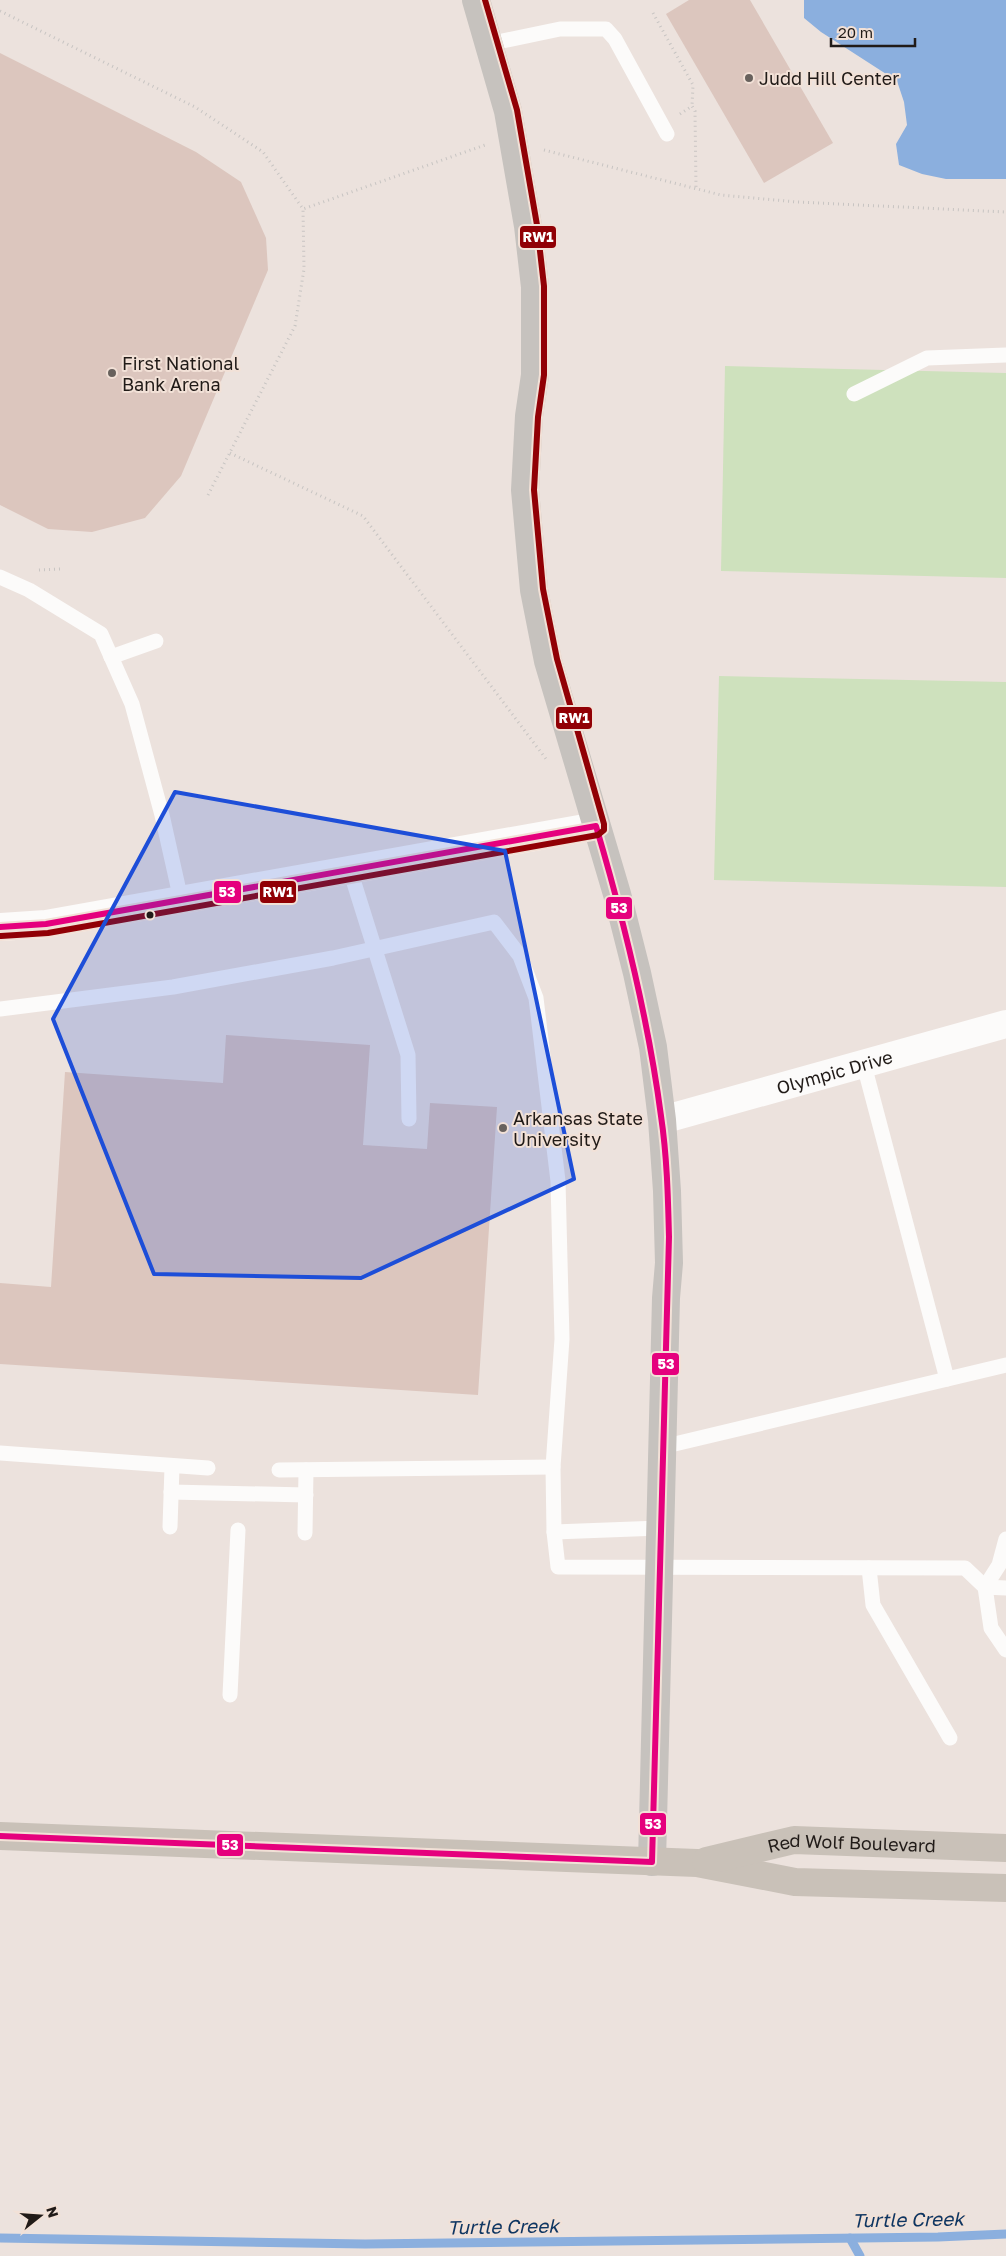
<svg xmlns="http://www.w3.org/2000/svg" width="1006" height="2256" font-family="'Golos Text',sans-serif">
  <rect width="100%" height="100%" fill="#ece2dd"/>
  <g fill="#cee1bd">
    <path d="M725,366L1006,373V578L721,571Z"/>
    <path d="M719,676L1006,682V887L714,880Z"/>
  </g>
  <path fill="#8bafde" d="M804,0H1006V179H946L922,174L899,165L896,144L907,125L904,102L897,81L821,32L804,18Z"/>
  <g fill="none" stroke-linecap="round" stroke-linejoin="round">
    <g stroke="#8bafde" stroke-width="9">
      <path d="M0,2238L365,2244L938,2237L1006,2234"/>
      <path d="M850,2238L860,2256"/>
    </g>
  </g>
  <g fill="#dcc6be">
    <path d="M689,0H750L833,143L764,183L666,14Z"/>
    <path d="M0,53L196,152L241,182L266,238L268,270L181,476L145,518L92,532L48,529L0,505Z"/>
    <path d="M226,1035L370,1045L363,1145L427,1149L430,1103L497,1107L478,1395L0,1364V1283L51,1287L65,1072L223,1083Z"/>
  </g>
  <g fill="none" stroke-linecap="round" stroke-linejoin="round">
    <g stroke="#c7c4c2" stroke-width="3" stroke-dasharray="1 4" stroke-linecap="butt">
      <path d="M0,11L195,107L263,152L303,209L485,145"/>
      <path d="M653,13L693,85L692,106"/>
      <path d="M680,114L692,106L695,111L696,188"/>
      <path d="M544,150L721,195L797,202L1006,212"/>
      <path d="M230,453L363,516L546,759"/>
      <path d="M208,495L295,326L304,269L303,209"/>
      <path d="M39,570L60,569"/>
    </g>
    <g stroke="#fcfbfa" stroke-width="15">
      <path d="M488,44L560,29H606L615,39L667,134"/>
      <path d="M854,394L927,358L1006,355"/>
      <path d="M0,577L29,590L101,634L132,704L162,815L181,900"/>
      <path d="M111,657L156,641"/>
      <path d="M350,870L408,1055L409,1119"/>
      <path d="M0,1009L173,987L333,958L494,922L520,956L536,998L558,1181L562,1339L553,1467L554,1532L660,1528"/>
      <path d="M864,1065L947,1379"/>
      <path d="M662,1447L1006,1365"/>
      <path d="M0,1453L208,1468"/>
      <path d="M279,1470L553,1467"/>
      <path d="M171,1492L306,1495"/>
      <path d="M170,1527L172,1467"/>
      <path d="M554,1532L558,1567L965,1568L985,1587L1006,1588"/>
      <path d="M305,1533L306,1470"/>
      <path d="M1006,1539L999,1565L985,1587L991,1628L1006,1650"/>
      <path d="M869,1568L873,1605L950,1738"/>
      <path d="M230,1695L238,1530"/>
    </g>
    <g stroke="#fcfbfa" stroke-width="28">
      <path d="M0,927L46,924L596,826"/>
      <path id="s1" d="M662,1120L1006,1024"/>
    </g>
    <path stroke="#c6c2be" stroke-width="28" d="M476,0L508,111L528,226L535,287V375L529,416L525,490L534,590L548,661L617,894L637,973L653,1047L662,1120L667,1191L669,1263L666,1298L652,1862"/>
    <g stroke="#c9c1b8" stroke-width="28">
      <path d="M0,1836L697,1863L795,1882L1006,1888"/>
      <path id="s2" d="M706,1861L794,1840L1006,1848"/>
    </g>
    <defs>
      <path id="bus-1" d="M0,927L46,924L596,826C624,921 648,1017 661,1116C667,1156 668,1197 669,1237L652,1862L0,1836"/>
      <path id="bus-2" d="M1,936L48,933L598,835L604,830V824L557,659L543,589L534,490L538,417L544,375V286L537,225L517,110L485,0"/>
    </defs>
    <use href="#bus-1" stroke="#f2e1d7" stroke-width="10"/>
    <use href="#bus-2" stroke="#f2e1d7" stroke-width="10"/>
    <use href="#bus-1" stroke="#e5007d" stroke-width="6"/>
    <use href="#bus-2" stroke="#910005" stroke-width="6"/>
  </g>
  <path fill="#1d4ed8" fill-opacity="0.2" stroke="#1d4ed8" stroke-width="4" stroke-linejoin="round" d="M175,792L505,851L574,1179L361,1278L154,1274L53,1019Z"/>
  <g fill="#68615d" stroke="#f2e1d7" stroke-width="2">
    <circle cx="749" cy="78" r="5"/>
    <circle cx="112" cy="373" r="5"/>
    <circle cx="503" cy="1128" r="5"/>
  </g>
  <circle fill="#211b18" stroke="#f2e1d7" stroke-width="2" cx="150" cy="915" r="4.5"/>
  <g text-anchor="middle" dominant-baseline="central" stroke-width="4" stroke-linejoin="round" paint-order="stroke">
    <g font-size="18" fill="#211b18" stroke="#f2e1d7" text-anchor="start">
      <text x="759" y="78">Judd Hill Center</text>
      <text x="122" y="363">First National<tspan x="122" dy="21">Bank Arena</tspan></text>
      <text x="513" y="1118">Arkansas State<tspan x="513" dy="21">University</tspan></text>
    </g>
    <g font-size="18" fill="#211b18" stroke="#f2e1d7">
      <text stroke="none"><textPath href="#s1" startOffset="179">Olympic Drive</textPath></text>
      <text stroke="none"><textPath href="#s2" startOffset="148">Red Wolf Boulevard</textPath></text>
    </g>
    <g font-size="19" font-style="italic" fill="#0f3662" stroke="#f2e1d7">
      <text transform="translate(908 2219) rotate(-1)">Turtle Creek</text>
      <text transform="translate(503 2226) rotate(-1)">Turtle Creek</text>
    </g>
  </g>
  <g stroke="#f2e1d7" stroke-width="2">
    <rect x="519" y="225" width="38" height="24" rx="5" fill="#910005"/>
    <rect x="555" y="706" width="38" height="24" rx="5" fill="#910005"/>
    <rect x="213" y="880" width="29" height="24" rx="5" fill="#e5007d"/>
    <rect x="259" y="880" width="38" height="24" rx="5" fill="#910005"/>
    <rect x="605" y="896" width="28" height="24" rx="5" fill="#e5007d"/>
    <rect x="651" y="1352" width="29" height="24" rx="5" fill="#e5007d"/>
    <rect x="639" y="1812" width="28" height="24" rx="5" fill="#e5007d"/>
    <rect x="216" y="1833" width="28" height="24" rx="5" fill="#e5007d"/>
  </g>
  <g font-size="14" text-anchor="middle" font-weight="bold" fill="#fff">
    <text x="538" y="242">RW1</text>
    <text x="574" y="723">RW1</text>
    <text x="227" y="897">53</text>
    <text x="278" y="897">RW1</text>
    <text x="619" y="913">53</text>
    <text x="666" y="1369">53</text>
    <text x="653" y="1829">53</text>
    <text x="230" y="1850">53</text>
  </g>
  <g transform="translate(40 2216) rotate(73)" stroke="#f2e1d7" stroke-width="4" paint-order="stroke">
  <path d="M0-4L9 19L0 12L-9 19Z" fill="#211b18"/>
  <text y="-8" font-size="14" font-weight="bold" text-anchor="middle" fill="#211b18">N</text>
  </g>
  <path d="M831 38v8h84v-8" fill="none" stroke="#211b18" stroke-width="2.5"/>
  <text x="838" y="38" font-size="15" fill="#211b18" stroke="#f2e1d7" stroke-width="4" paint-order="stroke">20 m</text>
</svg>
